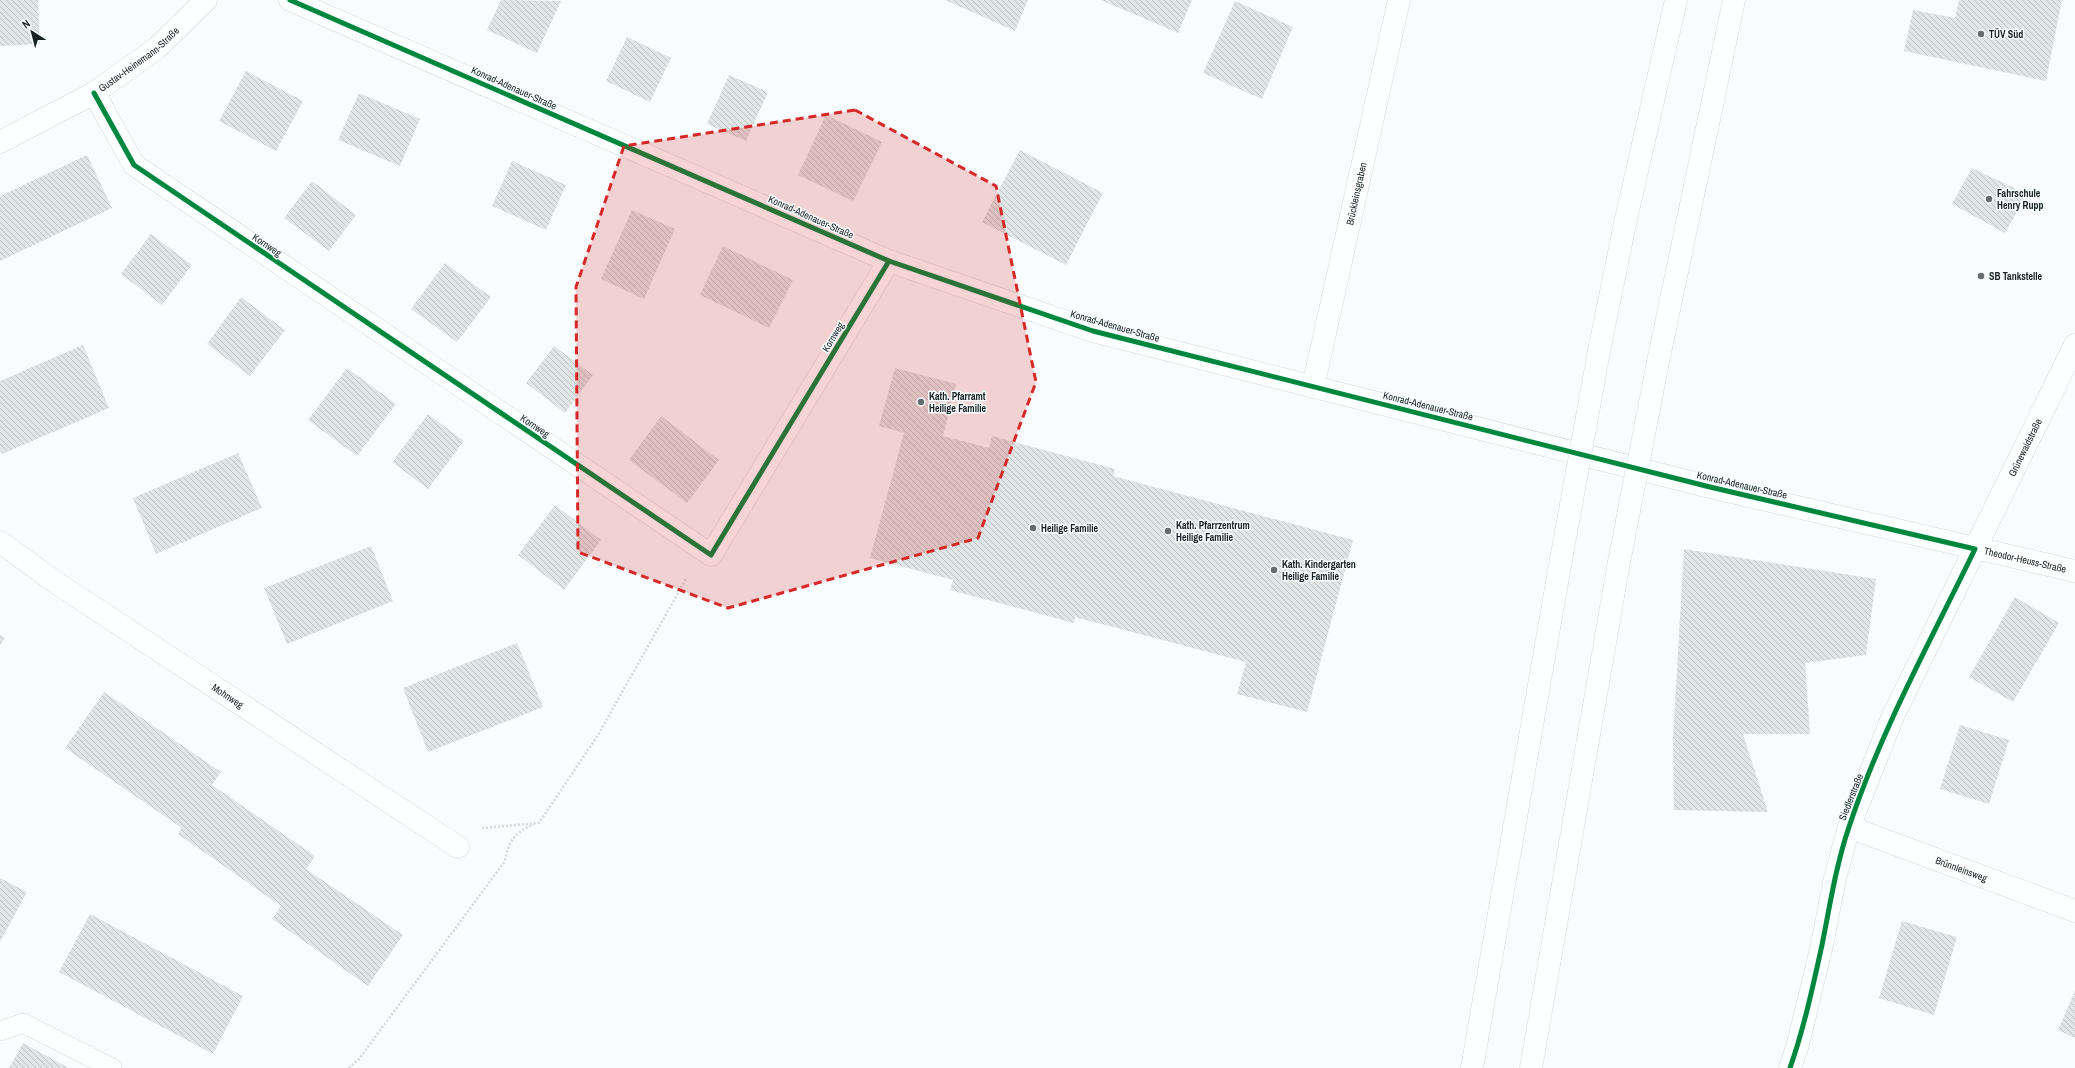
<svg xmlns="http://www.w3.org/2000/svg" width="2075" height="1068" font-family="'Archivo Narrow',sans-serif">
  <defs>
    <pattern id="building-back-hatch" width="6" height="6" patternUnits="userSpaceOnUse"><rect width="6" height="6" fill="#dfe6e5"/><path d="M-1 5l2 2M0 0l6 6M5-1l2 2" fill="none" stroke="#bfc5c4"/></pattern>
  </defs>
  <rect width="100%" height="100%" fill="#f9fcfd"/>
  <g fill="url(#building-back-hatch)">
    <path d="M0,0H38L40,44L0,46Z"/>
    <path d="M501,0L561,1L537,53L487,30Z"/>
    <path d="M945,0H1028L1015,31Z"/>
    <path d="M1101,0H1192L1178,33Z"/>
    <path d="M1959,0H2062L2046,81L1904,51L1913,10L1955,18Z"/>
    <path d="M1235,1L1293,27L1262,99L1203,73Z"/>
    <path d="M627,37L671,58L650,102L606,81Z"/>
    <path d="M246,71L303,101L276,151L219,121Z"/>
    <path d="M729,75L768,92L746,141L707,124Z"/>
    <path d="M359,93L420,119L400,166L338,140Z"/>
    <path d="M826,115L882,142L853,201L798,175Z"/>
    <path d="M1020,150L1103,193L1066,265L982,222Z"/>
    <path d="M87,155L112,208L0,261V196Z"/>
    <path d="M512,161L566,185L546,230L492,206Z"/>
    <path d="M1972,168L2027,194L2005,233L1952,204Z"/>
    <path d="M312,181L356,215L329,251L284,218Z"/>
    <path d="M632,210L675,229L644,299L601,279Z"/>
    <path d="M151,234L192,265L162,305L121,274Z"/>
    <path d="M723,246L793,280L769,328L700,295Z"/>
    <path d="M445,263L491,297L457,342L411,309Z"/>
    <path d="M241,297L285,330L250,376L207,344Z"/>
    <path d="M83,345L109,408L2,454L0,449V381Z"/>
    <path d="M554,346L593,375L565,413L526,383Z"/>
    <path d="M347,368L396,404L357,456L308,420Z"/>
    <path d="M895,368L956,384L943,436L989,448L992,436L1115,469L1113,476L1353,540L1307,712L1237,694L1246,662L1075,617L1074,623L950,590L953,580L870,558L904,433L879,426Z"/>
    <path d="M428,414L464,441L428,489L392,462Z"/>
    <path d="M661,416L719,460L687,503L629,460Z"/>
    <path d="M238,453L262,508L156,554L133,498Z"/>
    <path d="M555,505L601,540L564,590L518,555Z"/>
    <path d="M371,546L393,601L287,644L264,588Z"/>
    <path d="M1684,549L1876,579L1866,655L1805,663L1810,734H1743L1768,812L1674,810L1673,738Z"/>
    <path d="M2015,597L2059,623L2013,702L1969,677Z"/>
    <path d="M0,635L5,638L0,645Z"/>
    <path d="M517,643L543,707L428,752L403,688Z"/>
    <path d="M104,692L221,772L212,785L315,856L306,869L403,935L368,986L272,919L281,906L178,834L182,828L65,748Z"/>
    <path d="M1960,725L2009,740L1989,804L1940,789Z"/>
    <path d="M0,878L27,892L0,942Z"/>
    <path d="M90,914L243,996L213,1054L59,972Z"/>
    <path d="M1902,921L1957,937L1934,1015L1879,998Z"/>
    <path d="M2075,991V1038L2058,1030Z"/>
    <path d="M23,1043L58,1062L69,1068H9Z"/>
  </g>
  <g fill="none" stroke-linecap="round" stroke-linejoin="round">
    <defs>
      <path id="service" d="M0,1031L23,1023L112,1068"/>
      <g id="minor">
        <path id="s1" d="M290,0L889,261L1093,331L1710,487L2075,571"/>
        <path d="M94,93L134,165L711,555L889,261"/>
        <path id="s2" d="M0,142L94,93L157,48L206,0"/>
        <path id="s3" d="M1313,387L1399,0"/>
        <path id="s4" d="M0,542L55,582L458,847"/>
        <path id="s5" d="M1849,827L2075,911"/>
        <path id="s6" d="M1790,1068L1798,1044L1822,945L1835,878L1849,827L1893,716L2075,345"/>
      </g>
      <g id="trunk">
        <path d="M1600,346L1626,219L1676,0"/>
        <path d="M1658,362L1734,0"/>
        <path d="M1472,1068L1562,554"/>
        <path d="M1531,1068L1619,562"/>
      </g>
    </defs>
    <use href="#service" stroke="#d3d8da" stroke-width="20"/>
    <use href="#minor" stroke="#d3d8da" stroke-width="23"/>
    <use href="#trunk" stroke="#d3d8da" stroke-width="23"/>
    <g stroke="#d7d8d8" stroke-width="2.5" stroke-dasharray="2 2" stroke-linecap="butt">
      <path d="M482,828L539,823L598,735L687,577"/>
      <path d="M349,1068L359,1059L505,861C508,842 516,830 534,825"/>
    </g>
    <use href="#service" stroke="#feffff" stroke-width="19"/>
    <use href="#minor" stroke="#feffff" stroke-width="22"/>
    <use href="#trunk" stroke="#feffff" stroke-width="22"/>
    <defs>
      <g id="trunk-bridge">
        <path d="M1562,554L1600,346"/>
        <path d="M1619,562L1658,362"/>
      </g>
    </defs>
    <use href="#trunk-bridge" stroke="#d3d8da" stroke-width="23" stroke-linecap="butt"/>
    <use href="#trunk-bridge" stroke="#feffff" stroke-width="22"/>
    <defs>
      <g id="cycleway">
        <path d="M290,0L889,261L1093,331L1710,487L1975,549C1931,640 1881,730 1849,827C1836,865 1830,905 1822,945C1813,986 1804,1028 1790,1068"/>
        <path d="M94,93L134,165L711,555L889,261"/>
      </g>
    </defs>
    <use href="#cycleway" stroke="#f8fdfe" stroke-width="8"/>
    <use href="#cycleway" stroke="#00873e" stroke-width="5"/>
  </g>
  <path fill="#d62828" fill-opacity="0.2" stroke="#d62828" stroke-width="3" stroke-dasharray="8 5" stroke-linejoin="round" d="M855,110L996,186L1036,382L978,538L728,608L578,552L576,287L624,146Z"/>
  <g fill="#666d6f" stroke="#f8fdfe" stroke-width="1.5">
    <circle cx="1981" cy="34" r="4"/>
    <circle cx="1989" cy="199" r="4"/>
    <circle cx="1981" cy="276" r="4"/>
    <circle cx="921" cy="402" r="4"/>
    <circle cx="1033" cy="528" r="4"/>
    <circle cx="1168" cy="531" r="4"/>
    <circle cx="1274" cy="570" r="4"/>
  </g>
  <g text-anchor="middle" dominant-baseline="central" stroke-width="3" stroke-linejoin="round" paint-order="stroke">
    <g font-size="10" font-weight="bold" fill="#172022" stroke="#f8fdfe" text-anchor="start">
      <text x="1989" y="34">TÜV Süd</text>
      <text x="1997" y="193">Fahrschule<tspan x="1997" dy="12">Henry Rupp</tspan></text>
      <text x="1989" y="276">SB Tankstelle</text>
      <text x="929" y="396">Kath. Pfarramt<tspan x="929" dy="12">Heilige Familie</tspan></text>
      <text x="1176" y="525">Kath. Pfarrzentrum<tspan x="1176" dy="12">Heilige Familie</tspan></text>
      <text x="1041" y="528">Heilige Familie</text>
      <text x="1282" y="564">Kath. Kindergarten<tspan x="1282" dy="12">Heilige Familie</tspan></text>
    </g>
    <g font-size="10" fill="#172022" stroke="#f8fdfe">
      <text stroke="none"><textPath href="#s2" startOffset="162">Gustav-Heinemann-Straße</textPath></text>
      <text transform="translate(514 88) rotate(24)">Konrad-Adenauer-Straße</text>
      <text stroke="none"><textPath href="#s3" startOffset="198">Brückleinsgraben</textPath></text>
      <text transform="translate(811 217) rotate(24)">Konrad-Adenauer-Straße</text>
      <text transform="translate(267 245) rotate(34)">Kornweg</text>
      <text transform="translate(1115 326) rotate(16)">Konrad-Adenauer-Straße</text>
      <text transform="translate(833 337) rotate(-59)">Kornweg</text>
      <text transform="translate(1428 406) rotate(14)">Konrad-Adenauer-Straße</text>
      <text transform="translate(535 426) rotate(34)">Kornweg</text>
      <text stroke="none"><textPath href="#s6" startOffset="667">Grünewaldstraße</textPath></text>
      <text transform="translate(1742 485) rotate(13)">Konrad-Adenauer-Straße</text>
      <text stroke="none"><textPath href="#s1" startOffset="1829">Theodor-Heuss-Straße</textPath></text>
      <text stroke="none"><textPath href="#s4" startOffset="275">Mohnweg</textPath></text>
      <text transform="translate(1851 797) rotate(-68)">Siedlerstraße</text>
      <text stroke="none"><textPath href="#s5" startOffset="120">Brünnleinsweg</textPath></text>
    </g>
  </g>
  <g transform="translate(32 32) rotate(324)" stroke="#f8fdfe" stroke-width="3" paint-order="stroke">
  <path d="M0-3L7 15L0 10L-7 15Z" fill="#172022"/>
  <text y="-6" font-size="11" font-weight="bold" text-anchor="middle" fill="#172022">N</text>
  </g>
</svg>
